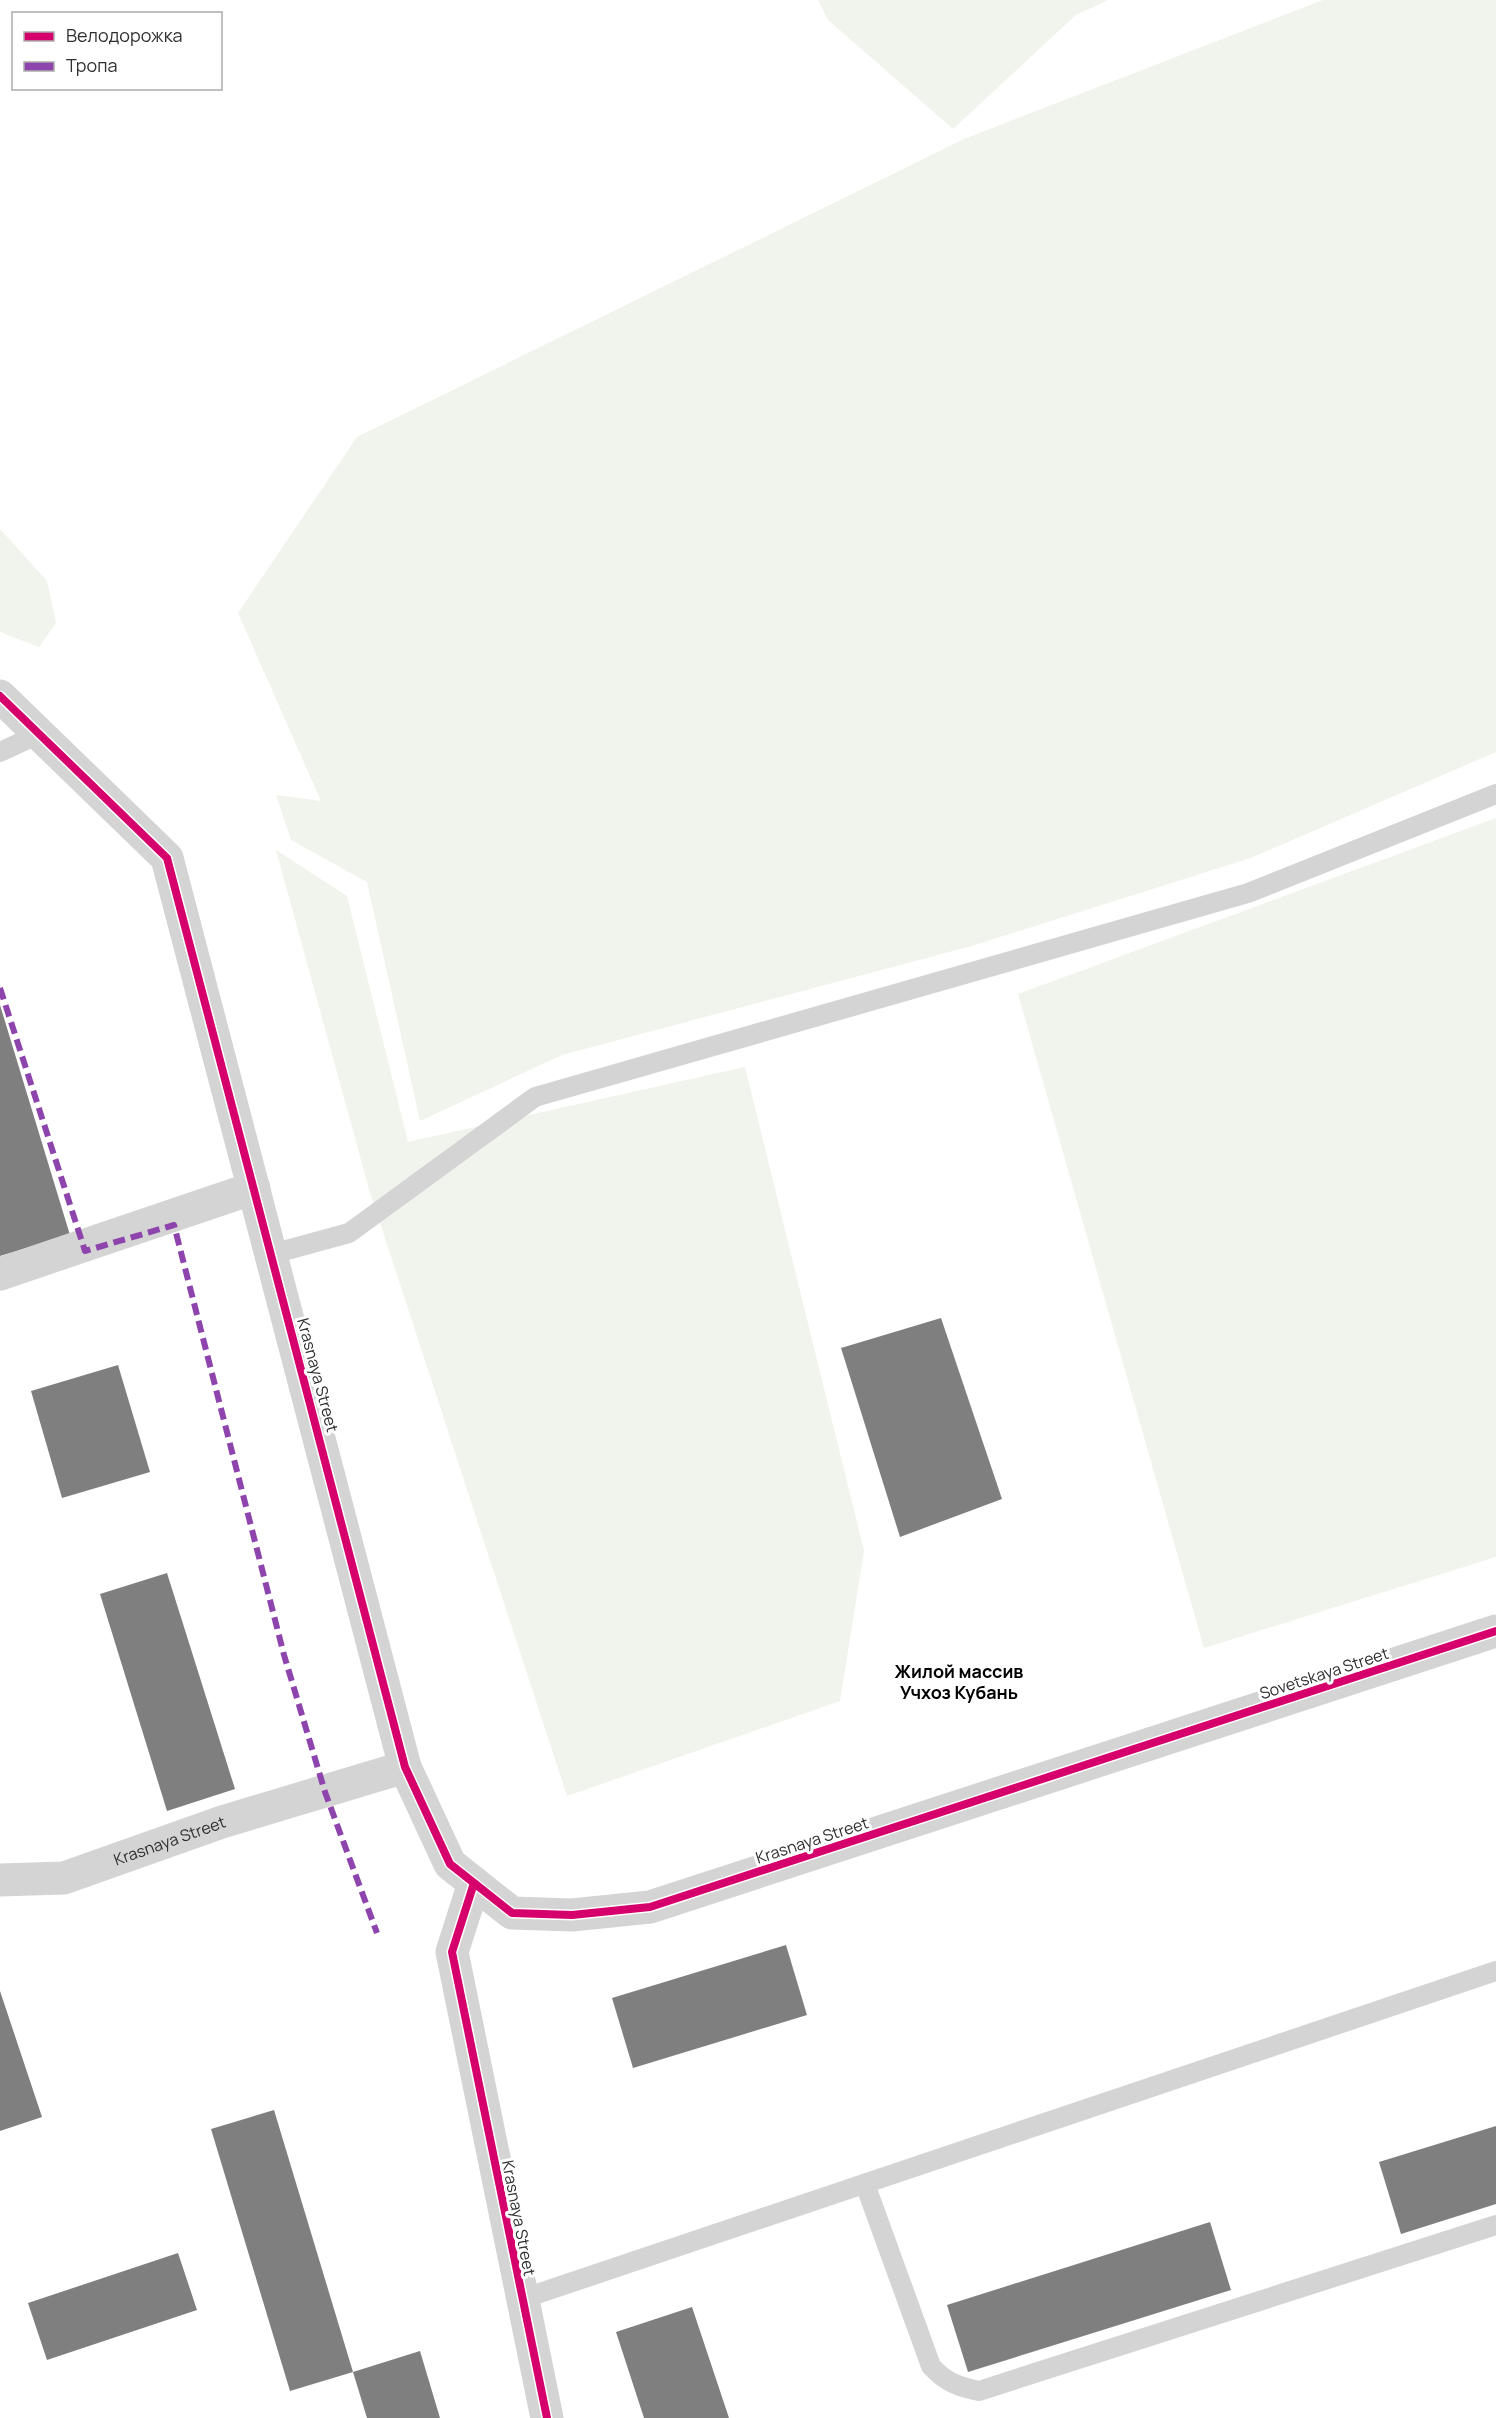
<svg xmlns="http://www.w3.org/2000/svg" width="1496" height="2418" font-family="Manrope,sans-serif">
  <rect width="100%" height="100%" fill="#fff"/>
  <g fill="#f1f4ed">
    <path d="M818,0H1108L1076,15L953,129L828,20Z"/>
    <path d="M1323,0H1496V752L1251,858L968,947L562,1055L420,1121L367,882L291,840L276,795L321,801L238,613L357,437L964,139Z"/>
    <path d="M0,529L47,581L56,623L39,647L0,632Z"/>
    <path d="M1496,818V1557L1204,1648L1018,994Z"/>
    <path d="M276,850L347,896L408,1142L745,1067L864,1551L840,1701L567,1796L369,1189Z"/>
  </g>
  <g fill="#7f7f7f">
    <path d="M0,1005L70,1235L0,1256Z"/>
    <path d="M941,1318L1002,1499L900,1537L841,1348Z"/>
    <path d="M118,1365L150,1472L62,1498L31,1391Z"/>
    <path d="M167,1573L235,1789L167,1811L100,1594Z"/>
    <path d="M786,1945L807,2015L633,2068L612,1998Z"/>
    <path d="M0,1991L42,2117L0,2131Z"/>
    <path d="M274,2110L353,2372L290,2391L211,2129Z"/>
    <path d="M1496,2126V2204L1401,2234L1379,2162Z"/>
    <path d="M1210,2222L1231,2290L968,2372L947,2305Z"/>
    <path d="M178,2253L197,2310L47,2360L28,2303Z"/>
    <path d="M692,2307L729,2418H644L616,2332Z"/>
    <path d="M420,2351L440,2418H367L353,2372Z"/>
  </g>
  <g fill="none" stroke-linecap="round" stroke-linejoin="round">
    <g stroke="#d4d4d4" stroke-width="20">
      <path d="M0,752L39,734"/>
      <path d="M272,1254L349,1233L535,1097L1248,893L1496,794"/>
      <path d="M865,2184L931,2366C945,2382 959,2387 979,2391L1496,2225"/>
      <path d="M522,2299L1496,1971"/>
    </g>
    <g stroke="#d4d4d4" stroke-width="33">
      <path d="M0,696L167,858L405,1767L450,1864L512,1913L572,1915L650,1907L1496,1631"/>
      <path d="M0,1274L254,1188"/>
      <path id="s1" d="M0,1880L64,1878L222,1822L405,1767"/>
      <path d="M474,1883L452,1952L547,2418"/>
    </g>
    <path stroke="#8e44ad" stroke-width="6" stroke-dasharray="12 6" stroke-linecap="butt" d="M0,988L85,1251L174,1225L284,1655L325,1792L377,1933"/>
    <defs>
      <g id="cycleway">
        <path d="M0,696L167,858L405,1767L450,1864L512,1913L572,1915L650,1907L1496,1631"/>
        <path d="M474,1883L452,1952L547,2418"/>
      </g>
    </defs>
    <use href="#cycleway" stroke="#fff" stroke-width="11"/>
    <use href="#cycleway" stroke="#d6006c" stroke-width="8"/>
  </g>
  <g text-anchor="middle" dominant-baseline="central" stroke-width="6" stroke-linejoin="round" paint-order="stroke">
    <g font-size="16" fill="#2f2f2f" stroke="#fff">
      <text transform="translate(318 1375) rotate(75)">Krasnaya Street</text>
      <text transform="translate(1324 1673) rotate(-18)">Sovetskaya Street</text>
      <text transform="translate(812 1840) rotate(-18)">Krasnaya Street</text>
      <text stroke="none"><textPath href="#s1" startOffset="176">Krasnaya Street</textPath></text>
      <text transform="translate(519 2218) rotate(79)">Krasnaya Street</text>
    </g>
    <g font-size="18" font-weight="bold" fill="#000" stroke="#fff">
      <text x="959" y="1671">Жилой массив<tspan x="959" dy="21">Учхоз Кубань</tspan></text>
    </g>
  </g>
  <rect x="12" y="12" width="210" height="78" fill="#ffffff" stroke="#acacac" stroke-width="1.5"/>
  <rect x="24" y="32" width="30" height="9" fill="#d6006c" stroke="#acacac" stroke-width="1.5"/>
  <text x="66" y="42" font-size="18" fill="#2f2f2f">Велодорожка</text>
  <rect x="24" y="62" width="30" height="9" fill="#8e44ad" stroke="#acacac" stroke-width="1.5"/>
  <text x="66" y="72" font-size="18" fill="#2f2f2f">Тропа</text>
</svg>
